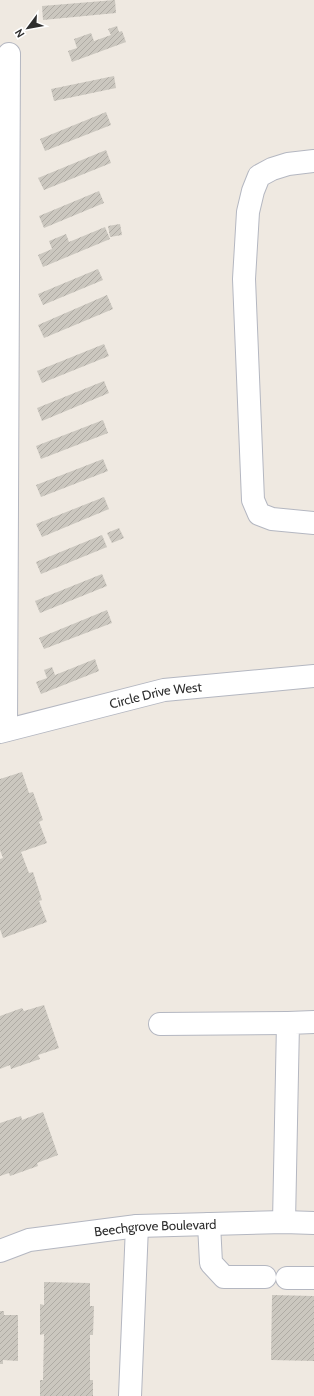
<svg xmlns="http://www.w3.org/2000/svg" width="314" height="1396" font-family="Cabin,sans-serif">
  <defs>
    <pattern id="building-hatch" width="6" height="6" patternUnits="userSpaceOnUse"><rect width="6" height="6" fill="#cbc7bf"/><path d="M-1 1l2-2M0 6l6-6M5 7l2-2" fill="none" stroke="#afaba4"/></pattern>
  </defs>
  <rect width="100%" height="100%" fill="#efe9e1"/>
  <g fill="url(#building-hatch)">
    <path d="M115,0L116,13L43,20L42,6Z"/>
    <path d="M117,26L119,32L122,31L126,42L72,62L68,51L77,48L74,39L91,33L94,41L111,35L108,29Z"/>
    <path d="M114,76L116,88L54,101L51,89Z"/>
    <path d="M106,112L111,125L45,151L40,139Z"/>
    <path d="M106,150L111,163L44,190L38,178Z"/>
    <path d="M99,191L104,203L44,228L39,216Z"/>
    <path d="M120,224L122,235L110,237L108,226Z"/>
    <path d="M105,227L110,239L43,267L38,255L52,249L49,241L66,234L69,242Z"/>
    <path d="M98,269L103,280L43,305L38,294Z"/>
    <path d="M107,295L113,309L44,338L38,325Z"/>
    <path d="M104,344L109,356L42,383L37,371Z"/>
    <path d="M104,381L109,393L42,421L37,408Z"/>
    <path d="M103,420L108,433L41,459L36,446Z"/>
    <path d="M103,459L108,471L41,497L36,485Z"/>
    <path d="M104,497L109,509L42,537L36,524Z"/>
    <path d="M119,528L124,538L112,543L107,533Z"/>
    <path d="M102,535L107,547L41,574L36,562Z"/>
    <path d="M102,574L107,586L40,613L35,601Z"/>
    <path d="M107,610L112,623L44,649L39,638Z"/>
    <path d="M95,659L99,671L41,694L36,682L47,678L44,670L52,667L55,675Z"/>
    <path d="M22,772L29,793L33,792L43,820L39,822L47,843L21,852L29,873L33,872L42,900L39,901L47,922L3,938L0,929V859L3,858L0,850V779Z"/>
    <path d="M44,1005L59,1048L38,1055L40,1059L11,1069L10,1065L0,1069V1016L22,1008L24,1011Z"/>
    <path d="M43,1112L58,1155L37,1163L38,1166L10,1176L9,1173L0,1176V1123L21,1116L22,1120Z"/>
    <path d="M44,1282L90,1283V1306H94L93,1335H90V1380H93V1396H40V1380H43L44,1334L40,1335V1304L44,1305Z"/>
    <path d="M272,1295L314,1296V1361L271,1360Z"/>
    <path d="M0,1311H4V1315H18V1361L3,1360V1364H0Z"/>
  </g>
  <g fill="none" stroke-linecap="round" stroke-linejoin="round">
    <defs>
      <g id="minor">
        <path d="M314,161L288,164L272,169L259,176L253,191L248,212L244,279L253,500L259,514L272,519L314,523"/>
        <path d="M6,730L9,54"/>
        <path id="s1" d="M0,732L164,690L314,676"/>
        <path d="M160,1024L288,1023"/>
        <path d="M284,1222L288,1023L314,1022"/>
        <path d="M209,1224L211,1263L224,1277H265"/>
        <path id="s2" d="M0,1251L29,1240L137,1226L284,1222L314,1223"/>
        <path d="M287,1278H314"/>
        <path d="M130,1396L137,1226"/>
      </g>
    </defs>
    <use href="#minor" stroke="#b4b7c1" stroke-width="24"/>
    <use href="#minor" stroke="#fff" stroke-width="22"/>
  </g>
  <g text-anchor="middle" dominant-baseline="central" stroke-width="3" stroke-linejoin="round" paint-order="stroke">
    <g font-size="13" fill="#2e2e2e" stroke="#fff">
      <text stroke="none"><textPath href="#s1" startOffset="160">Circle Drive West</textPath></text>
      <text stroke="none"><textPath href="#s2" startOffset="158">Beechgrove Boulevard</textPath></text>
    </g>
  </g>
  <g transform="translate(28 28) rotate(238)" stroke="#ffffff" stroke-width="3" paint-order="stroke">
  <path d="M0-3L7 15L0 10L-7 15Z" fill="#2e2e2e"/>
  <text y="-6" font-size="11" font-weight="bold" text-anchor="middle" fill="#2e2e2e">N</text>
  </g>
</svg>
